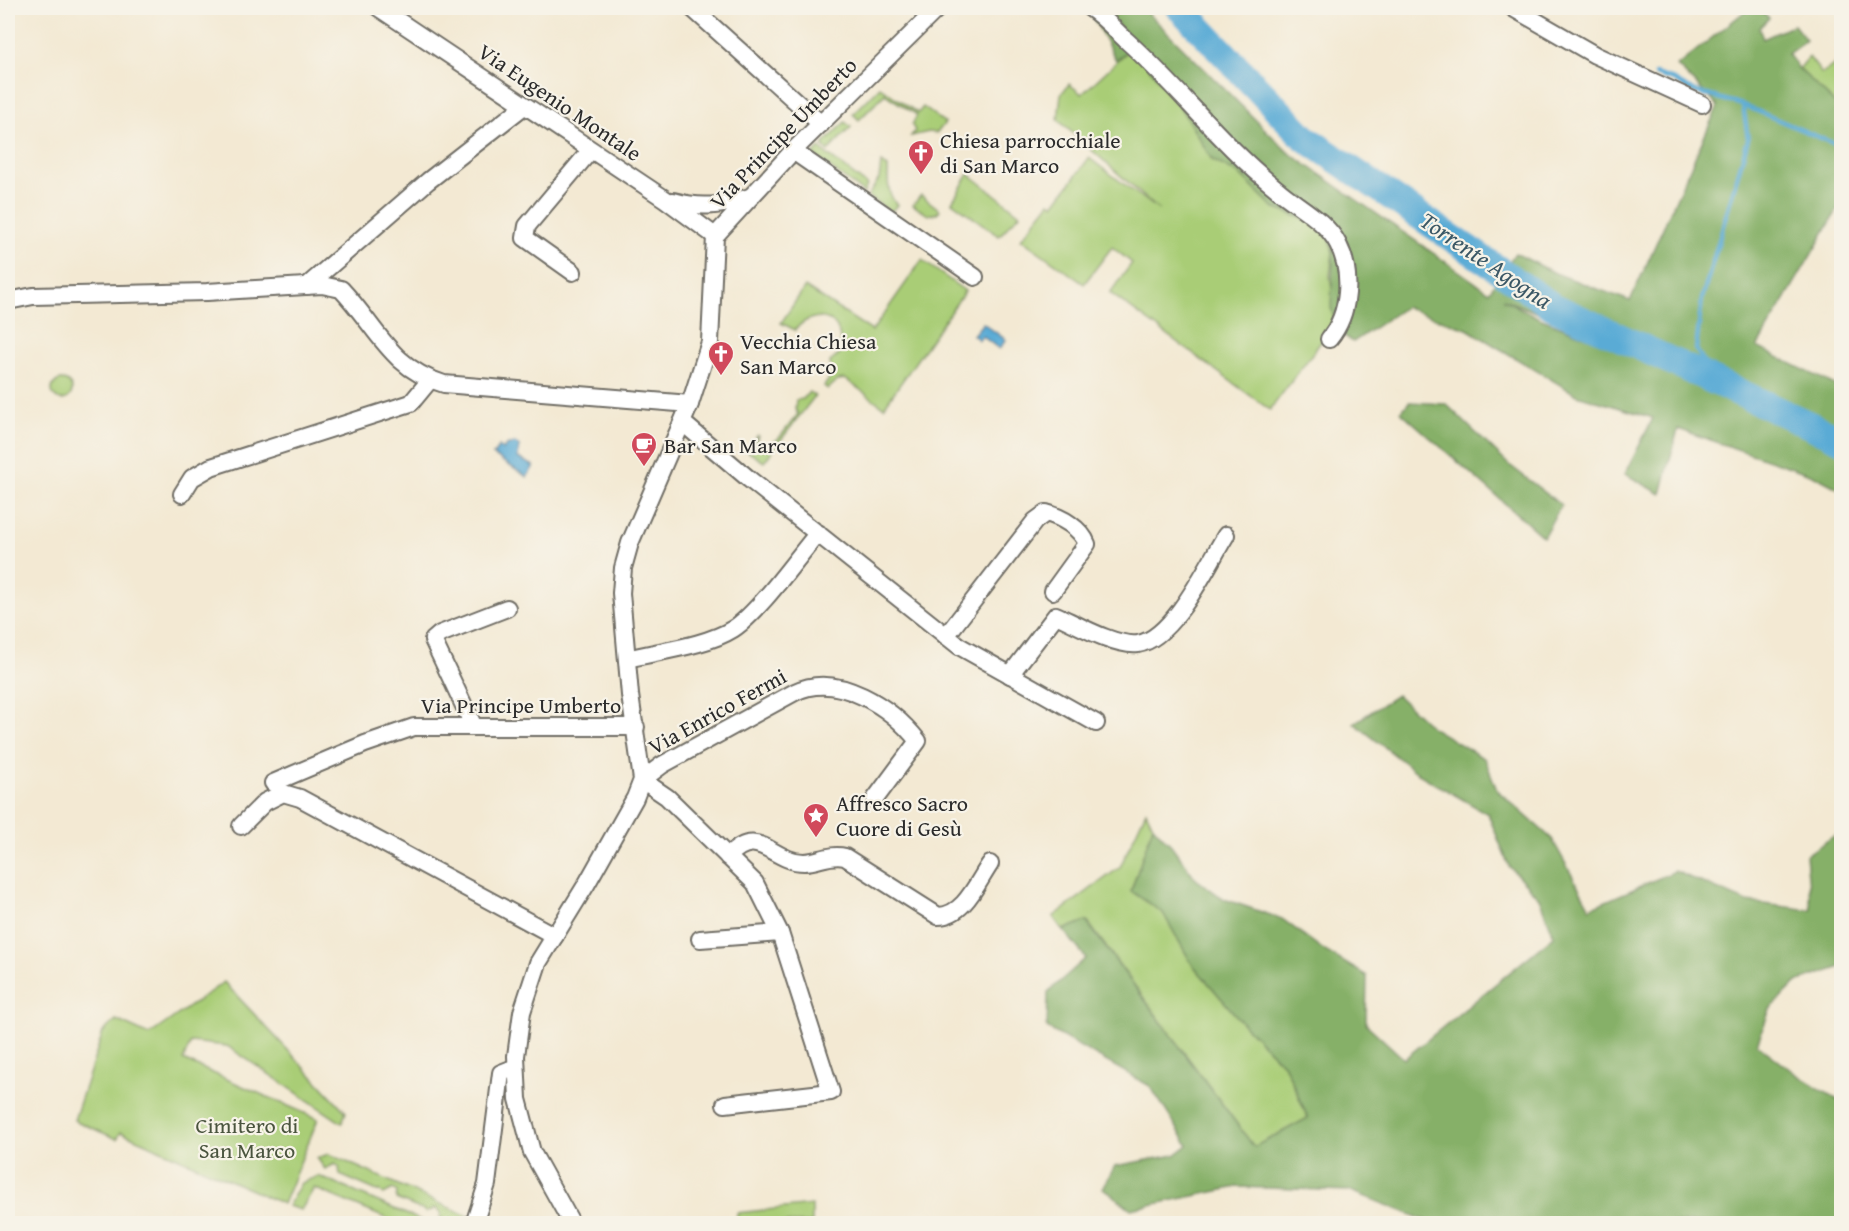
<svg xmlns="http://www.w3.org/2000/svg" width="1849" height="1231" font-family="'Gentium Book Plus',serif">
  <rect width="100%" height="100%" fill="#f7f3e8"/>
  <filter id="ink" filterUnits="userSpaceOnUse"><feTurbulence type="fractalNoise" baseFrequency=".0167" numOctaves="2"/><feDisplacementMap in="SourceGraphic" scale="12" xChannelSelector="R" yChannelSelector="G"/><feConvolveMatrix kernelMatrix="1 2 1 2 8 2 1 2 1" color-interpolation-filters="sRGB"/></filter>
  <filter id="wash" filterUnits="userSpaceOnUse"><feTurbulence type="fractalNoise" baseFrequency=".008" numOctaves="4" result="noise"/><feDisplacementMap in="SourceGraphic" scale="24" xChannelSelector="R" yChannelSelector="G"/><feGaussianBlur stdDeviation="1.35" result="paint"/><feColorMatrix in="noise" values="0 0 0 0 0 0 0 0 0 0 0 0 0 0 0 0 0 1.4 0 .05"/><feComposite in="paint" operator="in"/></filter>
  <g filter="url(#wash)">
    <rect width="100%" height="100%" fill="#f3e9d3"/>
    <g fill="#a9cd76" stroke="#6a7c50" stroke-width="1.5">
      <path d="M1130,49L1147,65L1180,107L1212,160L1239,174L1274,208L1327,227L1333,252L1330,276L1338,331L1327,334L1270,410L1110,293L1132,263L1112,247L1084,284L1021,239L1050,202L1054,205L1089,158L1159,210L1058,120L1061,94L1069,84L1082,94Z"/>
      <path d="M1809,57L1822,74L1841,59V109L1799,69Z"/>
      <path d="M880,87L918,113L923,107L945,123L937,133L929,132L911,136L915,131L912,125L917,115L885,94L859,120L853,114Z"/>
      <path d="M845,122L851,127L828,151L822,146Z"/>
      <path d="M819,148L867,185L864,193L813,155Z"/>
      <path d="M881,163L888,167C888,181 887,194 897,205L891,212L868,196L879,179Z"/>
      <path d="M969,174L1020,214L999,236L952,202Z"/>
      <path d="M921,195L940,210L937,213L928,215L913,205Z"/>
      <path d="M922,260L965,291L884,407L845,379L838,380L828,389L824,386L832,375L830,362L841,353C839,346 841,340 839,333C832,312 807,314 795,330L781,323L805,287L872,331Z"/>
      <circle cx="62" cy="390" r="10"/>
      <path d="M809,392L815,396L764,462L746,450L758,435L756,443L764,449L779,438L798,414L795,409L796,400L803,399Z"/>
      <path d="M1146,811L1153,826L1131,891L1163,913L1192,964L1245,1026L1285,1066L1308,1118L1254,1147L1087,921L1063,930L1053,917L1120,867Z"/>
      <path d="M224,982L346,1112L342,1123L227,1046L191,1042L183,1060L318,1119L283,1204L121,1132L117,1139L74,1120L103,1032L116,1020L149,1035Z"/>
      <path d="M329,1154L468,1216L463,1223H452L440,1218L441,1213L436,1208L427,1212L396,1199L397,1192L393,1189L384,1194L340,1175L339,1167L335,1164L325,1169L317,1158Z"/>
      <path d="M318,1176L427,1223H397L314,1188L301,1210L288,1206L301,1183Z"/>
      <path d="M812,1205V1223H737V1213Z"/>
    </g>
    <g fill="#86b067" stroke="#586e49" stroke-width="1.5">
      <path d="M1088,8H1143L1288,152L1489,292L1515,253L1555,273L1630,301L1718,106L1677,66L1749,8H1759L1769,18L1759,28L1763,39L1794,25L1806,40L1788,54L1799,69L1841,109V204L1757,347L1841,388V434L1503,299L1539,318L1841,437V490L1813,475L1678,429L1661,494L1625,474L1653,418L1577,395L1467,329L1405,307L1353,342L1338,331L1331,308L1333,252L1327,227L1274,208L1239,174L1212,160L1180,107L1147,65L1130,49L1116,60Z"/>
      <path d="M1409,402L1446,404L1507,463L1561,505L1543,537L1401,412Z"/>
      <path d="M1397,695L1431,727L1485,759L1497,790L1552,839L1590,908L1675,871L1747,902L1811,910L1806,855L1834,836L1841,847V967L1797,982L1770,1009L1757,1044L1796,1074L1841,1102V1223H1432L1351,1191L1237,1187L1131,1209L1103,1188L1115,1166L1175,1155L1188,1145L1150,1086L1047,1028L1048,992L1086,958L1063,930L1086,921L1254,1147L1308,1118L1285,1066L1245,1026L1192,964L1163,913L1131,891L1153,826L1171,845L1196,879L1224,899L1282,919L1325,951L1367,976L1366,1024L1404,1059L1554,936L1539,898L1509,866L1488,814L1420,775L1354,723Z"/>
    </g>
    <g fill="#5aabd5" stroke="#426b80" stroke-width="1.5">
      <path d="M983,323L1006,340L999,349L982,336L979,340L973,335Z"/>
      <path d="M515,443L519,446L518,458L534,466L527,477L493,455L499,446L503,450L506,446Z"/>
    </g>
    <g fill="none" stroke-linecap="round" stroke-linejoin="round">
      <g stroke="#5aabd5" stroke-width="4.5">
        <path d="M1655,74L1674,80L1693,91L1743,105L1842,147"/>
        <path d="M1714,381L1696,349L1702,299L1748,139L1743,105"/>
      </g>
      <path stroke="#5aabd5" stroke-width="28" d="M1180,8L1305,138L1552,306L1842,440"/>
    </g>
  </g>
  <g filter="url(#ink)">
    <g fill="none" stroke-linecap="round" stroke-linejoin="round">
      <defs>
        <g id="minor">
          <path d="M379,8L665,199L715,236"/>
          <path d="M692,8L821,124"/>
          <path d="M1090,8C1104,17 1114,29 1127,41C1179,88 1222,145 1277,189C1296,206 1326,220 1338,244C1353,273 1350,314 1329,339"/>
          <path d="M1513,8L1595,55L1702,104"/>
          <path d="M793,151L975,277"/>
          <path d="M673,201C703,209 721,206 750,197"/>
          <path d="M573,272L525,238L527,226L590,151"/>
          <path d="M307,286L428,181L524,106"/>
          <path d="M8,301L33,296L207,292L322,285L341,289C377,327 391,369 444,384L690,404"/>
          <path d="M683,423L749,479L959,646L1096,723"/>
          <path d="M182,494L192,478L211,467L411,403L430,380"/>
          <path d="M946,636L1035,521L1046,513C1061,517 1081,528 1087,544L1053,591"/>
          <path d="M627,659C658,651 706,646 733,629C759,612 796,559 818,533"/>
          <path d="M1010,675L1056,615C1076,624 1116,647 1138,644C1174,638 1208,564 1226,535"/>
          <path d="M474,727L433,640L440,634L507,608"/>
          <path d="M642,780L667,797L755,883L780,933L831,1092L725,1104"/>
          <path d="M642,780L662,765L795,692C838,671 892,708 918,741L875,799"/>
          <path d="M273,783L365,744L414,727H636"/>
          <path d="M241,826L265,802L283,793L300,798L555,936"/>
          <path d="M728,857C758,824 772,862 804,862C818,862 830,853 845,857L938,916C964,916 977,883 990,864"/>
          <path d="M700,939L780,933"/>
          <path d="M474,1224L487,1184L501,1073L516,1067"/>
          <path d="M572,1224L532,1152L518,1099L516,1056L522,1012L538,963L586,885L635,798L642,780L630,695L621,593L623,568L630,543L690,404L710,342L715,236L793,151L938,8"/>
        </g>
      </defs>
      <use href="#minor" stroke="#716e66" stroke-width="20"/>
      <use href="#minor" stroke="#fff" stroke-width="16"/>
    </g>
  </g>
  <defs>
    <symbol id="church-pin" viewBox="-11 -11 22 30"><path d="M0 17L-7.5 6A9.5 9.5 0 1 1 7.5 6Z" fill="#d1495b" stroke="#f7f3e8"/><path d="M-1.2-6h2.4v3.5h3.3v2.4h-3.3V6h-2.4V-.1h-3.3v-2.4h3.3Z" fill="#fff"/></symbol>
    <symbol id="cafe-pin" viewBox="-11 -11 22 30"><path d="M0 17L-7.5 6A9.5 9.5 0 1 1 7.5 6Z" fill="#d1495b" stroke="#f7f3e8"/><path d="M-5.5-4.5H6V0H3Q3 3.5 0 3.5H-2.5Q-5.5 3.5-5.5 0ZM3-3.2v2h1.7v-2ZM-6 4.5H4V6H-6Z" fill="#fff"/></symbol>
    <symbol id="sight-pin" viewBox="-11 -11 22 30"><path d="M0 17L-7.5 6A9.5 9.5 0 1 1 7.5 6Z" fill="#d1495b" stroke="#f7f3e8"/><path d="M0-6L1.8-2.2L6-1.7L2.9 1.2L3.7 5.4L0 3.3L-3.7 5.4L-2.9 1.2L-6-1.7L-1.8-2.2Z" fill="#fff"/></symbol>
  </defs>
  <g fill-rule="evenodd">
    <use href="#church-pin" x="906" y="138" width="30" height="40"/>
    <use href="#church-pin" x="706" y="339" width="30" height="40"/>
    <use href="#cafe-pin" x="629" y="430" width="30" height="40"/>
    <use href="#sight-pin" x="801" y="801" width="30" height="40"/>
  </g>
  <g text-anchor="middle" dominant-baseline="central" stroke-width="4.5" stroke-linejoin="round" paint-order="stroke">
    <g font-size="22" fill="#2b2b2b" stroke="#f7f3e8">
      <text transform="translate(560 102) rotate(34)">Via Eugenio Montale</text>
      <text transform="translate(783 133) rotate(-46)">Via Principe Umberto</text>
      <text x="521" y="705">Via Principe Umberto</text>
      <text transform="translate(717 711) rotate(-29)">Via Enrico Fermi</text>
    </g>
    <g font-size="22" fill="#2b2b2b" stroke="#f7f3e8" text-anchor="start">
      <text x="940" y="140">Chiesa parrocchiale<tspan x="940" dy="25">di San Marco</tspan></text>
      <text x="740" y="341">Vecchia Chiesa<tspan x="740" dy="25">San Marco</tspan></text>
      <text x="664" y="445">Bar San Marco</text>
      <text x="836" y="803">Affresco Sacro<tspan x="836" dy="25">Cuore di Gesù</tspan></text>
    </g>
    <g font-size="22" fill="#4a543e" stroke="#f7f3e8">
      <text x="247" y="1125">Cimitero di<tspan x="247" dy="25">San Marco</tspan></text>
    </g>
    <g font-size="24" font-style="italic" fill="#3b5866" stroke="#f7f3e8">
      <text transform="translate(1486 260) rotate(34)">Torrente Agogna</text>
    </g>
  </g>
  <rect width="1849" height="1231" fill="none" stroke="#f7f3e8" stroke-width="30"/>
</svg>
